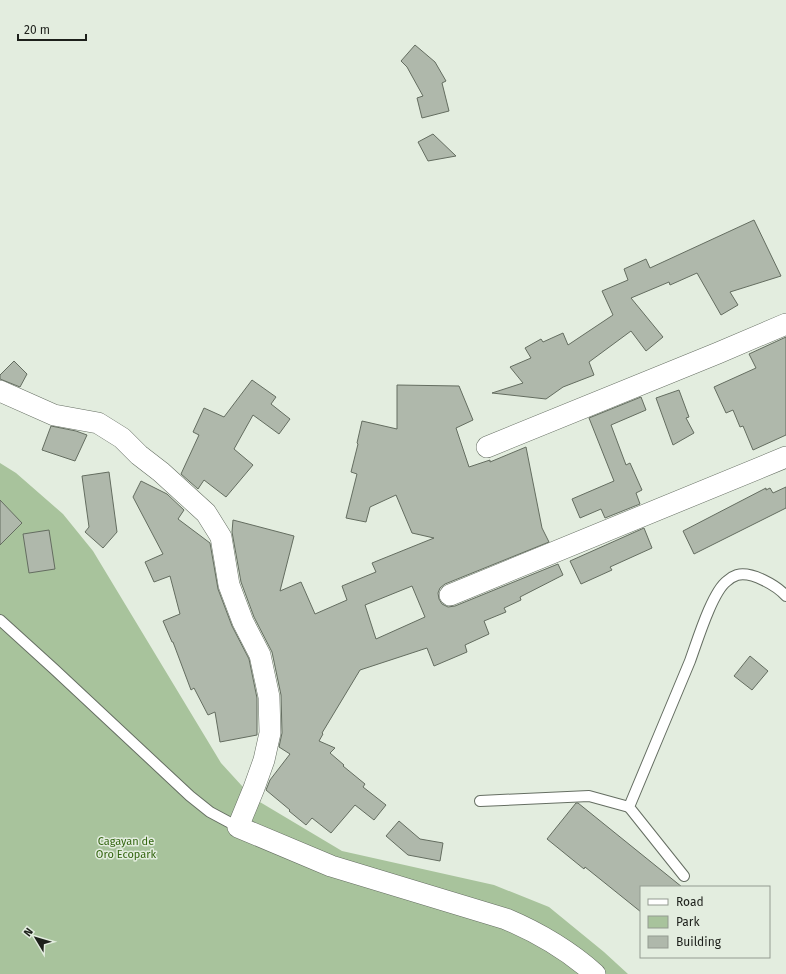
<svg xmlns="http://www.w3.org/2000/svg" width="786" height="974" font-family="'Fira Sans',sans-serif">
  <rect width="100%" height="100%" fill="#e3eddf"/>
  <path fill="#a8c39c" d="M0,463L16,473L63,514L93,551L221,763L253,798L342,851L494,885L549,907L604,952L628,974H0Z"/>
  <g fill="#afb8ab" stroke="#646d60" fill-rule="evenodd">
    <path d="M415,45L435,62L446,81L442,83L449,111L422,118L417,98L423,96L407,67L401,61Z"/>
    <path d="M433,134L456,156L428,161L418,142Z"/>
    <path d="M754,220L781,276L730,292L738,305L721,315L697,273L670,285L669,282L631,298L663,337L646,351L631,331L589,362L594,375L563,387L546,399L492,393L523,383L510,367L531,358L525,348L541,339L543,342L563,333L568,345L613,315L602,291L628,280L624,269L646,259L650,268Z"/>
    <path d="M786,337V435L753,450L743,426L740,427L733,410L726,413L714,387L756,368L749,354Z"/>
    <path d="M14,361L27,374L20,387L0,379V375Z"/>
    <path d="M252,380L276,397L271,404L290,419L279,434L253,415L234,449L253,465L226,497L204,480L198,489L181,474L199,435L193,432L204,408L224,417Z"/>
    <path d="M397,385L459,386L473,420L456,428L469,467L490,460V462L526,447L542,528L549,542L445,584L440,588L438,593L439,599L442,604L448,607L455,606L558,564L563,575L520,597L521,600L504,608L506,612L484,621L489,634L465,645L467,652L434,666L427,648L360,670L322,733L323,734L319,741L335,748L330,753L344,765L343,766L365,784L363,787L386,805L374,820L355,805L331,833L312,818L306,825L289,811L290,810L266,790L270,780L290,754L279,747L282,733L281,695L272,652L254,617L241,582L232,532L233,520L294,536L280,591L301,582L315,614L347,600L342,586L376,572L372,563L434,538L412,533L396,495L370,507L366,522L346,518L357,474L351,472L358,444L357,443L362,421L397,429ZM412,586L425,617L376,639L365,605Z"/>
    <path d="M679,390L689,417L686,418L694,433L673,445L656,398Z"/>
    <path d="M641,397L646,410L611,425L626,465L630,463L642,490L636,493L640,504L605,518L601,509L580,518L572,499L614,481L589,418Z"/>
    <path d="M51,426L76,431L87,435L75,461L42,450Z"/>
    <path d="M109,472L117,532L103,548L85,532L89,527L82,476Z"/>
    <path d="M141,481L167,494L184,510L178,519L210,543L218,589L232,626L249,659L257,698V735L220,742L215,712L208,715L194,688L191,690L173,642H172L163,621L180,614L170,576L154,582L145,562L163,554L133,497Z"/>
    <path d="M786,487V508L694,554L683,531L766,488V490L770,488L773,493Z"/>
    <path d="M0,500L22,523L0,545Z"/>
    <path d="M644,528L652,548L610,567L612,570L581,584L570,561Z"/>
    <path d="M49,530L55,569L29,573L23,534Z"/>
    <path d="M750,656L768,671L752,690L734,676Z"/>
    <path d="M576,803H578L682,887H641V912L585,867L584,869L547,839Z"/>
    <path d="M399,821L420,839L443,843L440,861L408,855L386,836Z"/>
  </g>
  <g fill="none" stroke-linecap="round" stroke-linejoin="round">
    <defs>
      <g id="lane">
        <path d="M0,620L54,669L190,796L210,812L238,827"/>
        <path d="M480,801L589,796L629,807"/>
        <path d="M684,876L629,807C649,758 670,710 690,661C697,642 712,592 727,581C729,579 734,576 737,575C752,571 777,586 786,596"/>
      </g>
      <g id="street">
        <path d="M0,391L54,415L98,423L122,438L139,455L161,472L206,513L221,537L229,585L243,622L260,655L269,697L270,733L264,760L254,788L238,827L331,866L506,919C539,933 568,950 595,974"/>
        <path d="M487,447L718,353L786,324"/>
        <path d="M450,595L786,457"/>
      </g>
    </defs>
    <use href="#lane" stroke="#656e62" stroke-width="12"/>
    <use href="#street" stroke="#656e62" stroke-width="22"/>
    <use href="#lane" stroke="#fff" stroke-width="10"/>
    <use href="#street" stroke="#fff" stroke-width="21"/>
  </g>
  <g text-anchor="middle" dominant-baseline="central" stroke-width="3" stroke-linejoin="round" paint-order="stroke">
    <g font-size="11" fill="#346611" stroke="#e3eddf">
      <text x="126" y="841">Cagayan de<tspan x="126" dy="13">Oro Ecopark</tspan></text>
    </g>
  </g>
  <rect x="640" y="886" width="130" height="72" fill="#e3eddf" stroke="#949b91"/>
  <rect x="648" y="899" width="20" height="6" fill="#ffffff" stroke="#949b91"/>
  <text x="676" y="906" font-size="12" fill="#1d201b">Road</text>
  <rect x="648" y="916" width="20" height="12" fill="#a8c39c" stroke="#949b91"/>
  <text x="676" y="926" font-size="12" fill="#1d201b">Park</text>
  <rect x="648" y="936" width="20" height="12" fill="#afb8ab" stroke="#949b91"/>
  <text x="676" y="946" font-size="12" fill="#1d201b">Building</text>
  <g transform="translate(36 938) rotate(308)" stroke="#e3eddf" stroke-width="3" paint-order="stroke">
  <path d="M0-3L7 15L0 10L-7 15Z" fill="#1d201b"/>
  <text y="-6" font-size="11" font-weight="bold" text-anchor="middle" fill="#1d201b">N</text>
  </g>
  <path d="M18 34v6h68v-6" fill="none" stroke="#1d201b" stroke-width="2"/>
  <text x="24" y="34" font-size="12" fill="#1d201b" stroke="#e3eddf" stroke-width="3" paint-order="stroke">20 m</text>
</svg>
